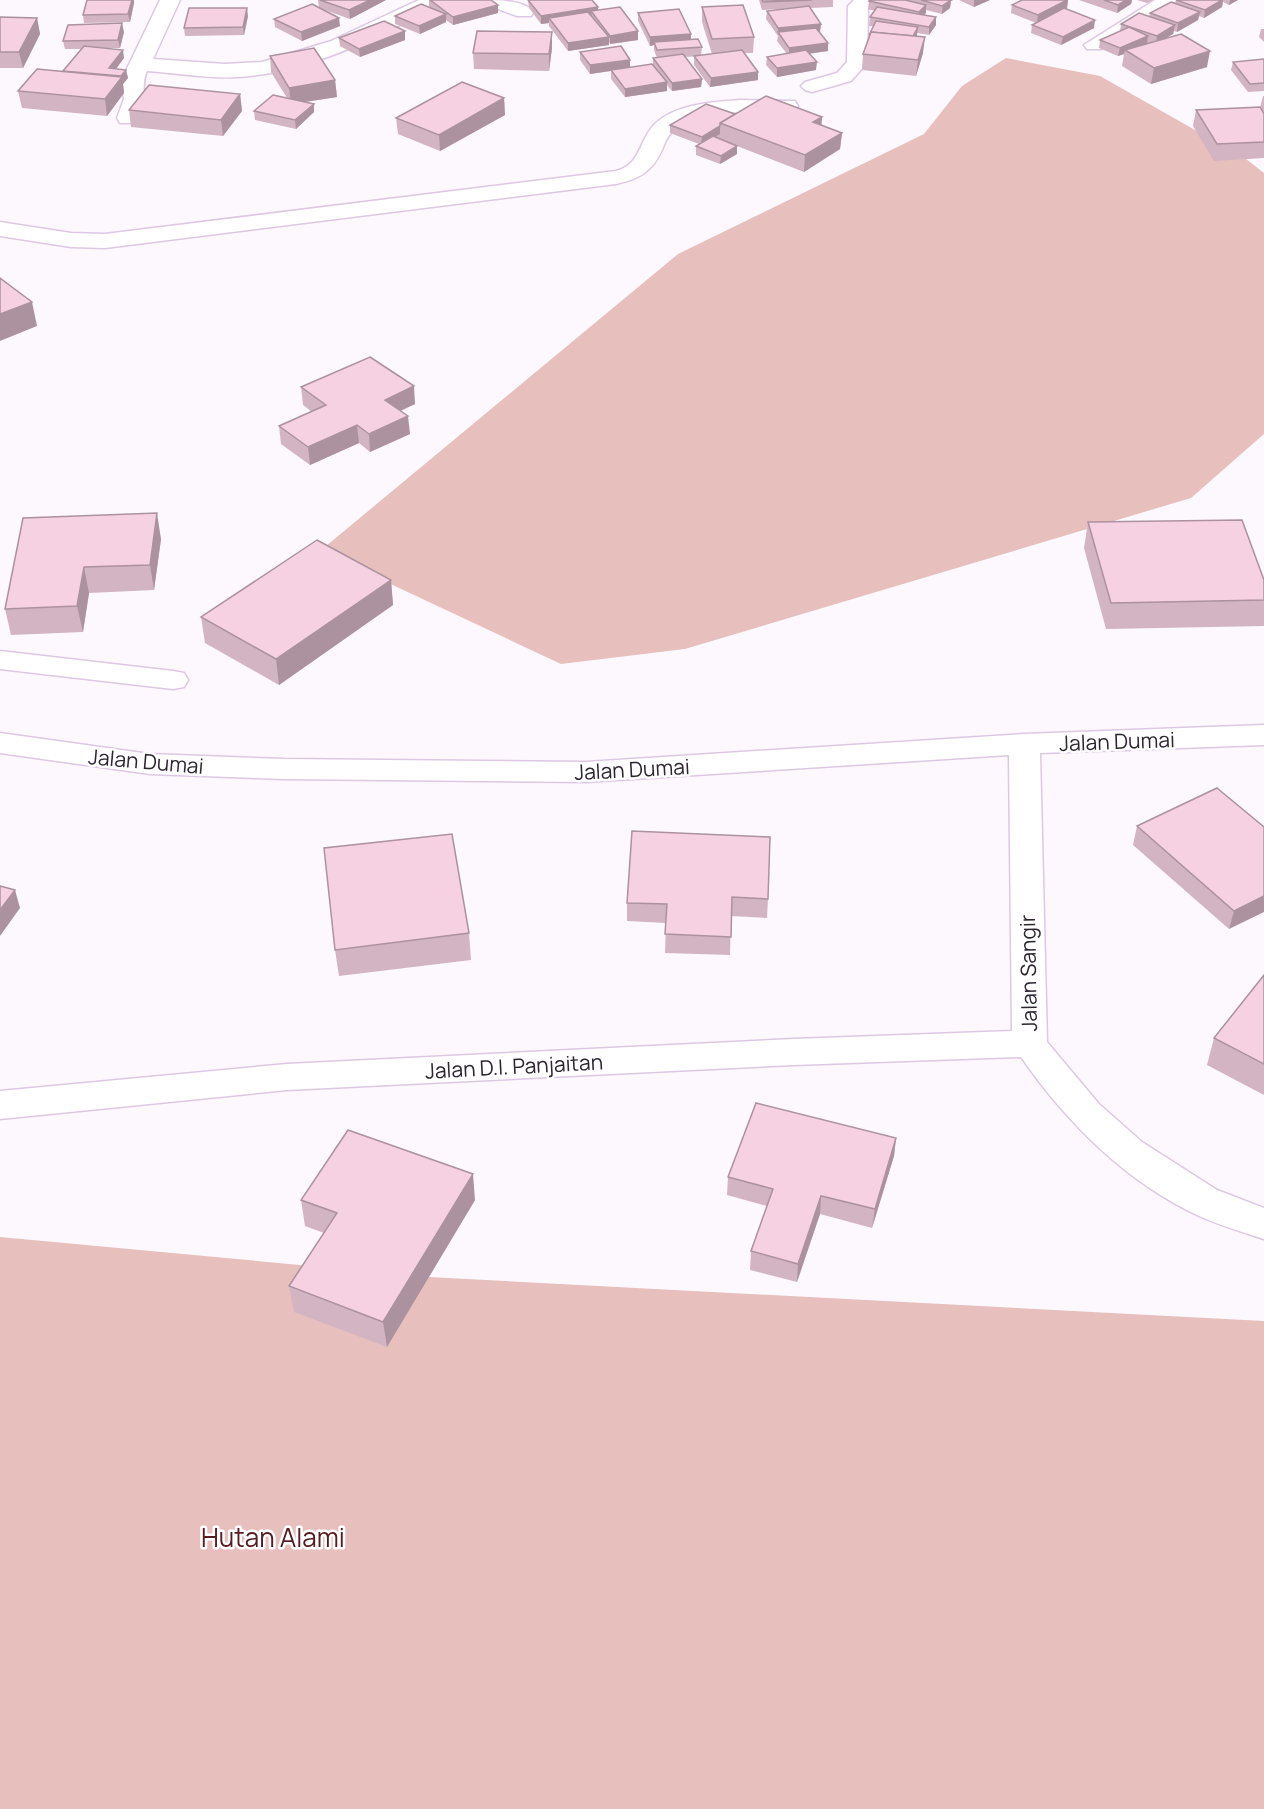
<svg xmlns="http://www.w3.org/2000/svg" width="1264" height="1809" font-family="Manrope,sans-serif">
  <rect width="100%" height="100%" fill="#fdf8fe"/>
  <g fill="#e7c0be">
    <path d="M1006,58L1100,76L1246,159L1264,173V434L1191,498L685,649L561,664L320,551L678,254L924,134L962,86Z"/>
    <path d="M0,1237L429,1277L1264,1321V1809H0Z"/>
  </g>
  <g fill="none" stroke-linecap="round" stroke-linejoin="round">
    <defs>
      <g id="minor">
        <path d="M160,0H180L153,59L225,64L262,62L331,41L419,0H444L441,4C378,37 311,72 239,77C209,79 178,73 147,71C139,88 150,102 136,123H120L117,118L124,99L122,79Z"/>
        <path d="M482,0C498,0 524,0 534,12L531,16H517L485,4Z"/>
        <path d="M854,0H880L868,9L867,63L851,81L812,92L805,90L801,86L805,82L837,73L847,62L848,6Z"/>
        <path d="M1155,0H1179L1101,49H1087L1084,45Z"/>
        <path d="M740,100L795,101L798,106L795,111L787,112C750,113 705,107 674,131C667,135 665,143 662,150C652,172 639,179 616,184L105,248L71,247L0,236V222L71,233L105,234L616,171C640,165 639,142 653,126C673,104 713,102 740,100Z"/>
        <path d="M0,651L173,671L184,673L188,680L184,687L173,689L0,669Z"/>
        <path d="M1264,725V745L1040,753L1047,1042L1099,1104L1142,1142L1217,1190L1264,1208V1239C1242,1232 1219,1225 1199,1216C1126,1182 1066,1122 1021,1057L794,1065L287,1090L0,1119V1091L287,1064L794,1039L1012,1031L1009,755L586,782L284,779L150,774L0,753V733L150,754L284,759L586,762L1024,734Z"/>
      </g>
    </defs>
    <use href="#minor" stroke="#ddc8e4" stroke-width="3"/>
    <use href="#minor" fill="#fff" fill-rule="evenodd"/>
  </g>
  <g fill="#d3b4c2">
    <path d="M87,0H134V3L130,22L84,23L83,15Z"/>
    <path d="M318,0H386L350,19L319,8Z"/>
    <path d="M429,0H491L498,13L453,25L446,20V22L420,34L395,24V16L429,7Z"/>
    <path d="M528,0L598,10L638,40L610,44L609,42V45L568,51L549,26V23L541,24L529,8Z"/>
    <path d="M759,0H833V7L810,8L821,24L820,32L828,51L809,54L816,70L777,77L766,65L767,57L787,54L777,41L778,36L766,19L767,11L779,9L762,10Z"/>
    <path d="M870,0H953L951,1L950,8L942,14L926,10V13L924,15L936,25L929,35L917,33L916,37L923,53L916,76L862,70L863,54L869,35L873,26H869L870,17L875,11L868,9L869,1Z"/>
    <path d="M959,0H990L974,7Z"/>
    <path d="M1022,0H1068L1067,8L1065,9L1094,28L1061,45L1031,33L1032,25L1036,23L1011,13L1012,5Z"/>
    <path d="M1079,0H1132L1131,4L1117,13Z"/>
    <path d="M1137,0H1153L1147,3Z"/>
    <path d="M1176,0H1238L1229,5L1223,2L1222,7L1204,18L1199,16L1198,20L1177,32L1174,31L1173,34L1164,39L1207,67L1151,84L1122,66L1124,54L1118,56L1099,48L1100,40L1120,31L1121,24L1149,17L1150,13L1175,3Z"/>
    <path d="M702,7L754,37L753,53H744L758,80L710,87L694,65V56L712,54L702,22Z"/>
    <path d="M638,13L691,34V39L702,47L701,56L685,57L702,79L701,87L672,91L667,85V91L625,97L611,79V71L590,74L580,60V52L630,67L653,66V58H657L654,50V45L650,46L638,21Z"/>
    <path d="M248,16L244,35L185,36L184,28Z"/>
    <path d="M0,17L37,18L40,34L23,68H0Z"/>
    <path d="M274,19L340,26L302,41L275,27Z"/>
    <path d="M1261,29H1264V42L1259,37Z"/>
    <path d="M124,32L120,48H105L124,58L116,69L126,70L128,78L123,84L124,93L107,116L22,108L18,91L63,71L82,49H65L63,41Z"/>
    <path d="M339,38L405,40L360,57L340,46Z"/>
    <path d="M552,48L549,71L474,69L473,53Z"/>
    <path d="M270,56L335,80L337,97L305,102L314,104V112L296,129L255,120L254,111L287,98L271,72Z"/>
    <path d="M1264,59V91L1248,92L1231,70L1233,62Z"/>
    <path d="M240,94L242,111L223,136L131,127L129,110Z"/>
    <path d="M1263,96H1264V158L1214,161L1193,126L1196,110L1260,108Z"/>
    <path d="M504,98L505,115L440,151L398,134L396,118Z"/>
    <path d="M735,114L822,117L821,126L842,133L840,149L804,172L737,146V154L720,164L696,155V146L699,144L670,133V125Z"/>
    <path d="M301,387L415,404L401,411L410,434L370,452L359,443L310,465L281,444L279,426L312,412L303,405Z"/>
    <path d="M23,518L161,539L154,590L89,593L83,632L11,635L5,609Z"/>
    <path d="M1088,522L1264,580V626L1106,629L1084,548Z"/>
    <path d="M391,580L393,605L279,685L205,643L201,617Z"/>
    <path d="M1137,826L1264,827L1229,929L1133,845Z"/>
    <path d="M632,831L768,899L767,918L731,916L730,955L665,953L666,923L627,921V903Z"/>
    <path d="M469,933L471,960L339,976L335,950Z"/>
    <path d="M1264,975V1095L1207,1065L1214,1038Z"/>
    <path d="M896,1138L894,1156L872,1228L820,1214L797,1282L750,1270L751,1251L767,1206L727,1195L728,1177Z"/>
    <path d="M301,1200H475L387,1347L294,1312L289,1286L324,1233L305,1226Z"/>
  </g>
  <g fill="#ac929e">
    <path d="M132,0H134V3L130,22L128,14Z"/>
    <path d="M370,0H386L350,19L349,10Z"/>
    <path d="M943,0H953L951,1L950,8L942,14Z"/>
    <path d="M974,0H990L974,7Z"/>
    <path d="M1067,0H1068L1067,8L1037,23L1038,15Z"/>
    <path d="M1126,0H1132L1131,4L1117,13L1118,5Z"/>
    <path d="M1222,0H1223L1222,7L1204,18L1205,10Z"/>
    <path d="M1230,0H1238L1229,5Z"/>
    <path d="M498,5V13L453,25V17Z"/>
    <path d="M926,5V13L918,20L919,12Z"/>
    <path d="M598,7V15L591,11L592,16L549,18V23L541,24V16Z"/>
    <path d="M247,8L248,16L244,35L243,27Z"/>
    <path d="M1200,12L1198,20L1177,32L1178,23Z"/>
    <path d="M446,14V22L420,34L419,26Z"/>
    <path d="M936,17V25L929,35V27Z"/>
    <path d="M37,18L40,34L23,68L19,52Z"/>
    <path d="M339,18L340,26L302,41L301,32Z"/>
    <path d="M1095,20L1094,28L1061,45L1063,37Z"/>
    <path d="M122,23L124,32L120,48L118,40Z"/>
    <path d="M821,24L820,32L778,33V28Z"/>
    <path d="M1175,25L1173,34L1156,44L1157,36Z"/>
    <path d="M918,27L917,35L910,49L911,41Z"/>
    <path d="M405,31V40L360,57L359,49Z"/>
    <path d="M638,31V40L610,44V36Z"/>
    <path d="M552,32V48L549,71V54Z"/>
    <path d="M691,34V42H654V45L650,46V37Z"/>
    <path d="M1148,36L1147,44L1125,50L1124,54L1118,56L1120,48Z"/>
    <path d="M609,37V45L568,51V43Z"/>
    <path d="M925,37L923,53L916,76L918,60Z"/>
    <path d="M828,43V51L789,56V48Z"/>
    <path d="M123,50L124,58L110,77L109,68Z"/>
    <path d="M1210,51L1207,67L1151,84L1154,68Z"/>
    <path d="M630,60V68L590,74V65Z"/>
    <path d="M817,62L816,70L777,77V68Z"/>
    <path d="M126,70L128,78L123,84L124,93L107,116L105,99Z"/>
    <path d="M758,72V80L710,87L711,78Z"/>
    <path d="M702,79L701,87L672,91V83Z"/>
    <path d="M335,80L337,97L291,104L289,88Z"/>
    <path d="M667,82V91L625,97V89Z"/>
    <path d="M240,94L242,111L223,136L221,120Z"/>
    <path d="M504,98L505,115L440,151L439,135Z"/>
    <path d="M314,104V112L296,129L295,120Z"/>
    <path d="M822,117L821,133L813,122Z"/>
    <path d="M720,126V134L701,145L702,137Z"/>
    <path d="M842,133L840,149L804,172L805,155Z"/>
    <path d="M737,146V154L720,164L721,156Z"/>
    <path d="M32,302L37,326L0,341V314Z"/>
    <path d="M414,386L415,404L386,417L385,400Z"/>
    <path d="M408,416L410,434L370,452L369,434Z"/>
    <path d="M357,425L359,443L310,465L308,447Z"/>
    <path d="M157,513L161,539L154,590L150,565Z"/>
    <path d="M84,567L89,593L83,632L77,606Z"/>
    <path d="M391,580L393,605L279,685L276,659Z"/>
    <path d="M15,890L20,908L0,936V910Z"/>
    <path d="M1264,896V912L1229,929L1234,911Z"/>
    <path d="M896,1138L894,1156L872,1228L875,1209Z"/>
    <path d="M473,1174L475,1200L387,1347L383,1322Z"/>
    <path d="M821,1196L820,1214L797,1282L798,1264Z"/>
  </g>
  <g fill="#f5d1e1" stroke="#ac929e" stroke-width="1.5">
    <path d="M87,0H132L128,14L83,15Z"/>
    <path d="M320,0H370L349,10Z"/>
    <path d="M430,0H491L498,5L453,17Z"/>
    <path d="M528,0H592L598,7L541,16Z"/>
    <path d="M762,0H812L763,2Z"/>
    <path d="M870,0H905L926,5L919,12L869,1Z"/>
    <path d="M921,0H951L942,6Z"/>
    <path d="M1022,0H1067L1038,15L1012,5Z"/>
    <path d="M1104,0H1126L1118,5Z"/>
    <path d="M1176,0H1222L1205,10Z"/>
    <path d="M1171,2L1200,12L1178,23L1150,13Z"/>
    <path d="M312,4L339,18L301,32L274,19Z"/>
    <path d="M421,4L446,14L419,26L395,16Z"/>
    <path d="M743,5L754,37L712,39L702,7Z"/>
    <path d="M809,6L821,24L778,28L767,11Z"/>
    <path d="M620,7L638,31L610,36L591,11Z"/>
    <path d="M877,7L936,17L929,27L870,17Z"/>
    <path d="M189,8H247L243,27L184,28Z"/>
    <path d="M1064,8L1095,20L1063,37L1032,25Z"/>
    <path d="M679,9L691,34L650,37L638,13Z"/>
    <path d="M588,12L609,37L568,43L549,18Z"/>
    <path d="M1139,13L1175,25L1157,36L1121,24Z"/>
    <path d="M0,17L37,18L19,52H0Z"/>
    <path d="M384,21L405,31L359,49L339,38Z"/>
    <path d="M876,21L918,27L913,36L871,32L869,35Z"/>
    <path d="M122,23L118,40L63,41L68,25Z"/>
    <path d="M1129,27L1148,36L1120,48L1100,40Z"/>
    <path d="M816,28L828,43L789,48L778,32Z"/>
    <path d="M477,31L552,32L549,54L473,53Z"/>
    <path d="M871,32L925,37L918,60L863,54Z"/>
    <path d="M1181,34L1210,51L1154,68L1125,50Z"/>
    <path d="M698,39L702,47L657,50L654,42Z"/>
    <path d="M84,46L123,50L109,68L126,70L121,76L63,71Z"/>
    <path d="M621,46L630,60L590,65L580,52Z"/>
    <path d="M314,48L335,80L289,88L270,56Z"/>
    <path d="M742,50L758,72L711,78L694,56Z"/>
    <path d="M806,50L817,62L777,68L767,57Z"/>
    <path d="M683,54L702,79L672,83L653,58Z"/>
    <path d="M1264,59V83L1250,84L1233,62Z"/>
    <path d="M652,64L667,82L625,89L611,70Z"/>
    <path d="M37,69L122,77L105,99L18,91Z"/>
    <path d="M462,82L504,98L439,135L396,118Z"/>
    <path d="M149,85L240,94L221,120L129,110Z"/>
    <path d="M273,95L314,104L295,120L254,111Z"/>
    <path d="M766,96L822,117L813,122L842,133L805,155L720,123Z"/>
    <path d="M706,104L735,114L720,123V126L702,137L670,125Z"/>
    <path d="M1260,107L1264,114V142L1217,144L1196,110Z"/>
    <path d="M713,136L737,146L721,156L696,146Z"/>
    <path d="M0,278L32,302L0,314Z"/>
    <path d="M370,357L414,386L385,400L408,416L369,434L357,425L308,447L279,426L326,405L301,387Z"/>
    <path d="M157,513L150,565L84,567L77,606L5,609L23,518Z"/>
    <path d="M1242,520L1264,580V600L1111,603L1088,522Z"/>
    <path d="M317,540L391,580L276,659L201,617Z"/>
    <path d="M1217,788L1264,827V896L1234,911L1137,826Z"/>
    <path d="M632,831L770,837L768,899L732,897L731,937L665,934L667,904L627,903Z"/>
    <path d="M452,834L469,933L335,950L324,848Z"/>
    <path d="M0,886L15,890L0,910Z"/>
    <path d="M1264,975V1064L1214,1038Z"/>
    <path d="M756,1103L896,1138L875,1209L821,1196L798,1264L751,1251L773,1189L728,1177Z"/>
    <path d="M348,1130L473,1174L383,1322L289,1286L337,1213L301,1200Z"/>
  </g>
  <g text-anchor="middle" dominant-baseline="central" stroke-width="5" stroke-linejoin="round" paint-order="stroke">
    <g font-size="21" fill="#2d2530" stroke="#fff">
      <text transform="translate(1117 741) rotate(-2)">Jalan Dumai</text>
      <text transform="translate(146 761) rotate(5)">Jalan Dumai</text>
      <text transform="translate(632 769) rotate(-3)">Jalan Dumai</text>
      <text transform="translate(1028 973) rotate(-91)">Jalan Sangir</text>
      <text transform="translate(514 1066) rotate(-3)">Jalan D.I. Panjaitan</text>
    </g>
    <g font-size="26" fill="#581b1e" stroke="#fff">
      <text x="273" y="1537">Hutan Alami</text>
    </g>
  </g>
</svg>
